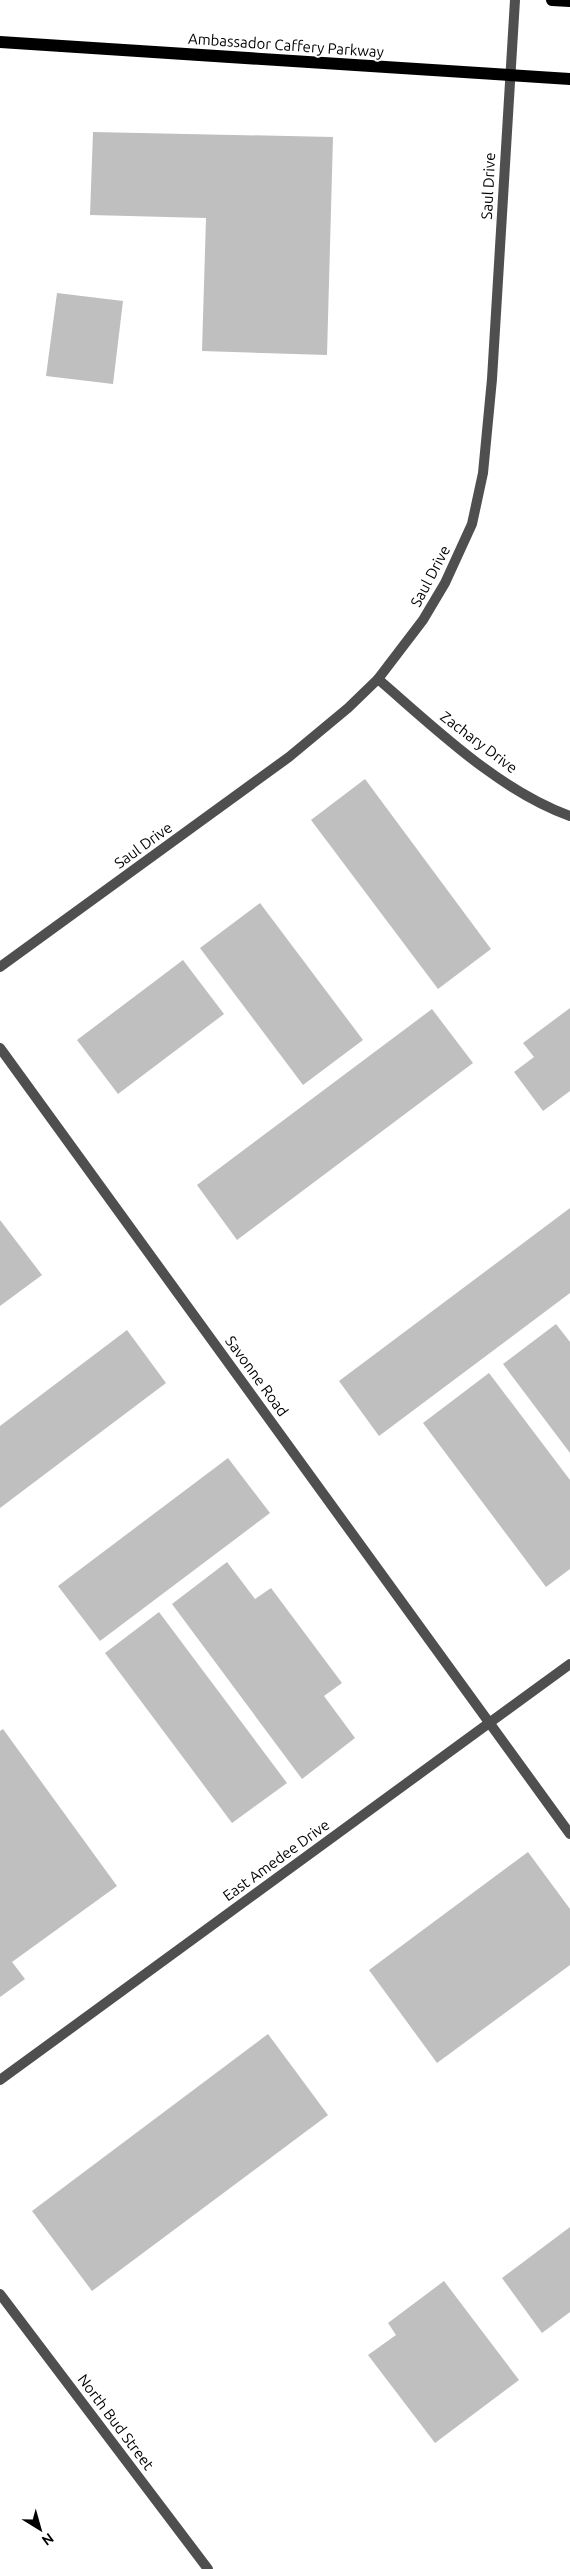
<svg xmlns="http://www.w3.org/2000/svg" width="570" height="2569" font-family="Ubuntu,sans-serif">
  <rect width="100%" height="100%" fill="#fff"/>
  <g fill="#bfbfbf">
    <path d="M93,132L333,137L327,355L202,351L206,218L90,215Z"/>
    <path d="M57,293L123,301L113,384L46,376Z"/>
    <path d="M365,779L491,949L438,989L311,820Z"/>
    <path d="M260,903L363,1040L303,1085L200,948Z"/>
    <path d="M183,960L224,1014L118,1094L77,1040Z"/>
    <path d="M570,1008V1091L543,1111L514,1072L534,1057L523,1043Z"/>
    <path d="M432,1009L473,1063L237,1240L197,1185Z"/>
    <path d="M570,1208V1293L379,1436L339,1381Z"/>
    <path d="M0,1220L42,1275L0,1306Z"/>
    <path d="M556,1324L570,1342V1453L503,1364Z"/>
    <path d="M127,1330L166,1383L0,1508V1426Z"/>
    <path d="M489,1373L570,1480V1569L546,1587L423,1423Z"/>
    <path d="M228,1458L270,1513L100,1641L58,1586Z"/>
    <path d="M227,1562L255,1599L271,1588L342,1683L324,1696L355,1738L302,1779L172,1604Z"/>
    <path d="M159,1612L287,1783L232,1823L105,1653Z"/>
    <path d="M3,1729L117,1886L12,1962L25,1979L0,1997V1731Z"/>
    <path d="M528,1852L570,1909V1965L437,2063L369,1970Z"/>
    <path d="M268,2034L328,2115L92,2291L32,2211Z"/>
    <path d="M570,2227V2312L542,2333L502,2278Z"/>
    <path d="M444,2281L519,2380L435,2443L368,2355L396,2335L388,2323Z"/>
  </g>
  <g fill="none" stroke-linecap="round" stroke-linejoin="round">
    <g stroke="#4f4f4f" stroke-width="10">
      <path d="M378,679C435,728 498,790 570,816"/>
      <path d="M0,967L289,757L348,708L378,679L423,620L445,583L472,524L483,473L492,379L515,0"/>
      <path d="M0,1048L570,1834"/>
      <path d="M0,2080L570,1664"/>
      <path d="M0,2294L208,2569"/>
    </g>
    <g stroke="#000" stroke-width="12">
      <path d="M552,0L570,1"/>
      <path d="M0,42L570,79"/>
    </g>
  </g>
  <g text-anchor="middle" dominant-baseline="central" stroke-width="4" stroke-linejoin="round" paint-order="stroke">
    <g font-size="15" fill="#000" stroke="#fff">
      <text transform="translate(286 45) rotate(4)">Ambassador Caffery Parkway</text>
      <text transform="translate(488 186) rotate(-87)">Saul Drive</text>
      <text transform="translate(430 576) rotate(-62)">Saul Drive</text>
      <text transform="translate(479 742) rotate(37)">Zachary Drive</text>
      <text transform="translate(143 845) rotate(-36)">Saul Drive</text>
      <text transform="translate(257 1376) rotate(54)">Savonne Road</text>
      <text transform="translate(276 1860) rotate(-36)">East Amedee Drive</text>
      <text transform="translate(116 2422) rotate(53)">North Bud Street</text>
    </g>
  </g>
  <g transform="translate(40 2529) rotate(143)" stroke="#ffffff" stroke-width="4" paint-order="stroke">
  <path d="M0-4L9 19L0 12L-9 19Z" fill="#000000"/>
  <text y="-8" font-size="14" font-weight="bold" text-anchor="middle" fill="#000000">N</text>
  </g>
</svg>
